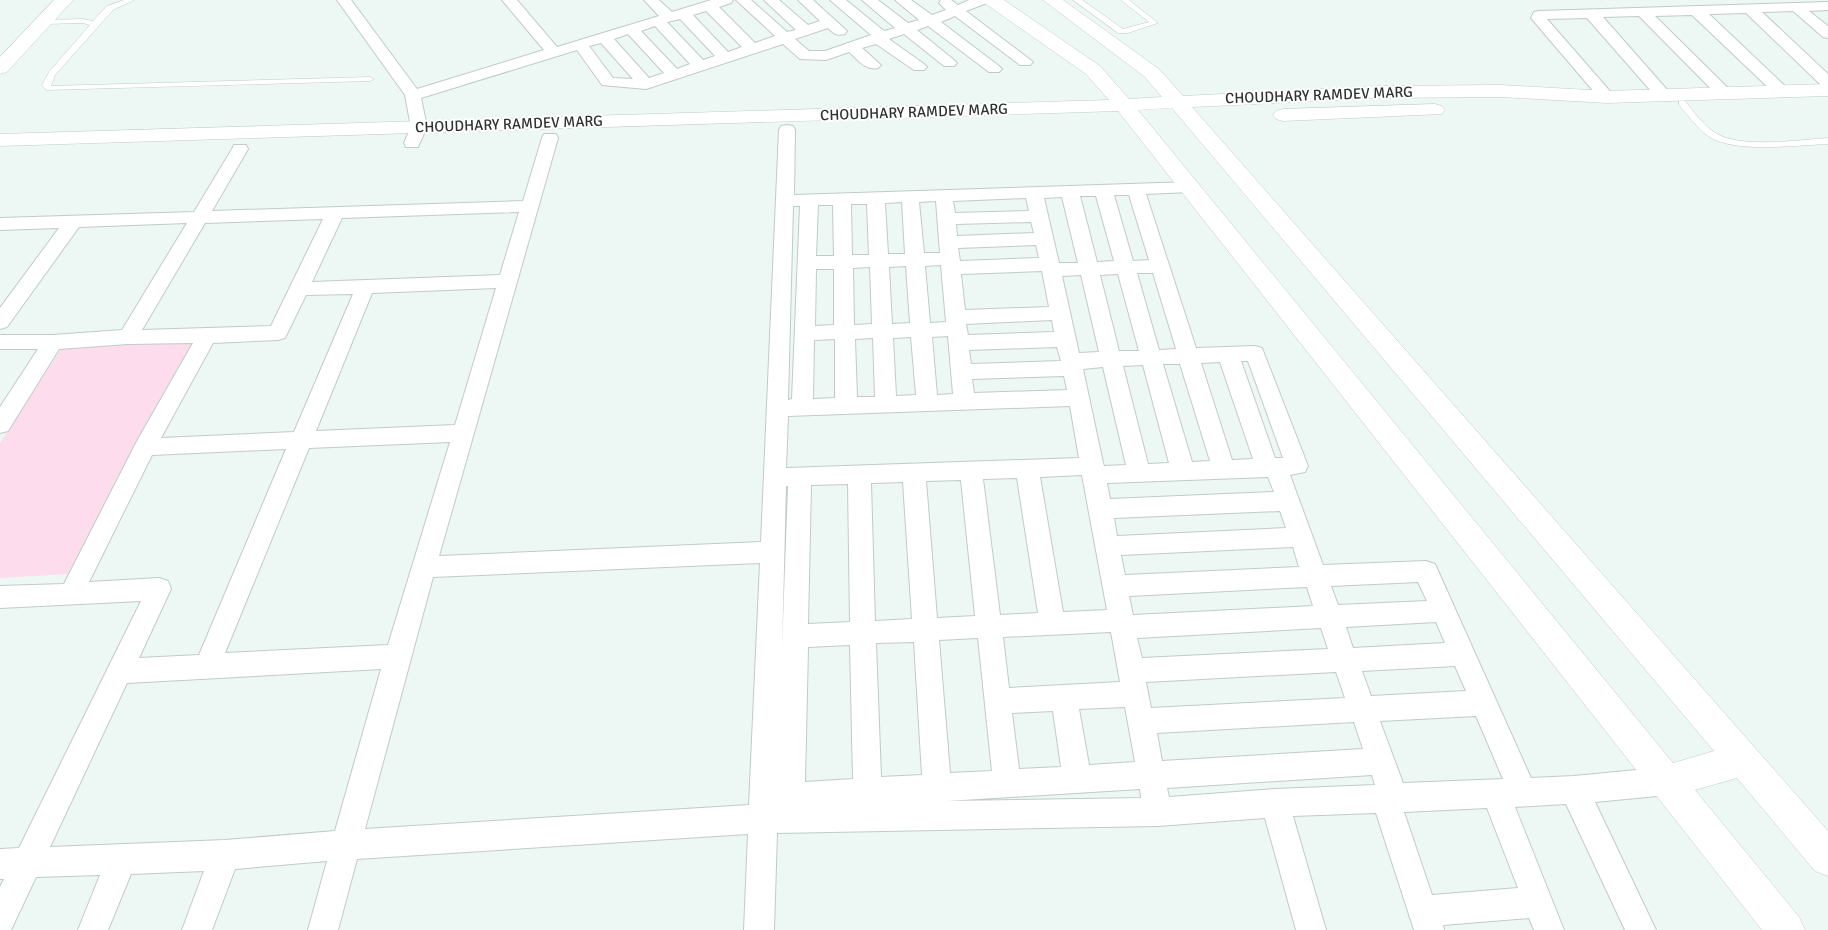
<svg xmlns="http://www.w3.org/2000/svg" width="1828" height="930" font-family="Signika,sans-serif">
  <rect width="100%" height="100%" fill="#edf8f4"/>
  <path fill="#fddced" d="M196,337L69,574L0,578V443L65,343Z"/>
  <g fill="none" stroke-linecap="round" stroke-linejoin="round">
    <defs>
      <g id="service">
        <path d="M124,0H134L113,10L55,75L51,86L370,77L374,79L370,81L46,90L42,85L49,72L90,25L83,23L45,24H42V20L83,19L93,21L107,6Z"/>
        <path d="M1073,0H1082L1123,29L1149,22L1121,0H1129L1158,23L1128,33H1118Z"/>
        <path d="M1679,101H1685C1694,112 1702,124 1714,132C1737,149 1799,140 1828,138V144C1797,145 1734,154 1708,136C1697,128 1688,115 1679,105Z"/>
      </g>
      <g id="minor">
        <path d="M337,0H351L417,89L544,50L502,0H517L557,47L659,16L644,0H659L672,12L711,0H733L731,3L719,7L755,43L775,36L736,0H751L787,32L796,30L764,0H779L808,25L820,21L798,0H813L847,31L845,34C837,36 834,34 828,28L795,39L809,51H825L871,35L830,0H846L884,31L895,28L862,0H878L908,23L919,20L895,0H911L932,15L946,10L939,3L941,0H951L958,5L969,0H989L987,3L966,11L1033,62L1030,65H1020L955,16L941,22L999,66L1002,69L999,72H989L928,26L917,30L954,60L957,63L954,66H944L904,34L889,39L924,64L927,67L924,70H914L876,44L862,48L881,65L878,68C866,71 858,60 849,52L826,60L800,59L783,44L646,89L602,85L577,50L421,98L427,127L418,147H406L404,143L411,127L405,95ZM706,11L742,47L728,52L693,15ZM680,19L715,56L703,60L667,22ZM655,26L690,64L677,69L641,31ZM628,34L664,73L649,78L614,39ZM601,43L633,79L613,78L589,46Z"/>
        <path d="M1828,2V10L1809,11L1828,26V38L1823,37L1793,11L1762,12L1828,74V88L1822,86L1746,13L1709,14L1787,88L1789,91L1787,94H1775L1692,15L1655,16L1730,90L1732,93L1730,96H1718L1639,16L1603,17L1670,93L1672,96L1670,99H1658L1587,18L1547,19L1615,97L1613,100H1601L1531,18L1534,12L1539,11Z"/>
        <path d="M787,125L793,126L795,130L794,195L1190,182L1196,183L1199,187L1196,191L1190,192L1146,194L1196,348L1255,346L1262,348L1308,466L1305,472L1290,475L1323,565L1426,561L1435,564L1531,778L1574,776L1668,767L1678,771L1682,781L1678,791L1668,795L1595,802L1656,930H1625L1566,804L1515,807L1564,930H1534L1529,918L1443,925L1444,930H1414L1376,813L1293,816L1326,930H1296L1265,818L1158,826L777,833L774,930H744L748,834L357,859L338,930H308L327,861L235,869L212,930H182L204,871L131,874L108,930H78L100,875L36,877L11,930H0V887L4,879H0V849L19,848L141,601L0,608V586L64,584L137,441L193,343L128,344L59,349L8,431L0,433V407L38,349H0V335H53L122,330L187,223L79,227L7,327L0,329V308L59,228L0,230V218L194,212L232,149L234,145H246L248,149L212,211L523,201L542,138L544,134H556L558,138L439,556L761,542L779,130L781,126ZM1114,195H1129L1149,260L1133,261ZM1080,196H1096L1114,261L1097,262ZM1062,197L1078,263H1059L1044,198ZM1026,198L1029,211L955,213L953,201ZM936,201L940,253H924L919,202ZM902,202L905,254H888L885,203ZM851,204H867L869,255H852ZM818,205H833L834,256H816ZM793,206H800L792,399L788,400ZM519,212L500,275L312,282L342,218ZM323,219L271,326L142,330L205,223ZM1031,222L1034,233L957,236L956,224ZM1036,245L1039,258L960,261L958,248ZM941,265L946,322L930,323L925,266ZM906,266L910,323L892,324L889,267ZM870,267L872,324L854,325L853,268ZM816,269H834V325L815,326ZM1042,271L1049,307L965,310L961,274ZM1137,273H1153L1176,349L1159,350ZM1118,274L1139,351H1119L1100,275ZM1081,275L1099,352L1079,353L1062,276ZM496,288L455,425L316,431L372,293ZM353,294L294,432L161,438L213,343L278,340L285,338L306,295ZM1052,320L1054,332L968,335L966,324ZM948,336L953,394L937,395L932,337ZM911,337L916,395L896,396L893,338ZM873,338L875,397H857L855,339ZM835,339V398L813,399L814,340ZM1057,347L1061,361L971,364L969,350ZM1241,361H1248L1283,458H1275ZM1220,362L1253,459L1232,460L1201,363ZM1163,364H1180L1210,461L1192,462ZM1143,365L1169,463L1148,464L1123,366ZM1103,367L1126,465L1104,466L1103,463L1083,369ZM1064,376L1067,390L974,393L972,379ZM1070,406L1079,458L786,468L788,416ZM450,442L388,645L225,653L309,448ZM286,449L199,655L139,658L171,589L168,581L159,578L89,582L152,455ZM1082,475L1107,610L1063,612L1040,477ZM1268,477L1274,492L1110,499L1107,483ZM1017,478L1038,613L1000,615L983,479ZM961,480L975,616L937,618L926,481ZM903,482L912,619L875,621L871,483ZM848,484L850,622L808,624L811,485ZM786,486H788L782,650ZM1280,511L1286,528L1117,536L1114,518ZM1293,547L1299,567L1125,575L1121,555ZM760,563L749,805L365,829L433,577ZM1418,582L1427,601L1338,605L1331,586ZM1307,587L1313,606L1133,615L1129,596ZM1436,622L1445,643L1353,648L1346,627ZM1321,628L1328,649L1142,658L1137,638ZM1111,632L1120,682L1009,688L1003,637ZM978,638L992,771L950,773L939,640ZM914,642L922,775L881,777L876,643ZM850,645L853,779L805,782L808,647ZM1455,666L1466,691L1371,696L1362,671ZM381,669L335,831L225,840L50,847L127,683ZM1336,672L1345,698L1151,708L1146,682ZM1125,707L1135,762L1089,765L1079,709ZM1053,711L1061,767L1019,769L1012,713ZM1476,716L1503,779L1403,783L1380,721ZM1354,722L1363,749L1162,761L1157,733ZM1372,775L1375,785L1275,789L1169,797L1167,788ZM1140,789L1141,798L947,801ZM1487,808L1518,888L1432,895L1404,812Z"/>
      </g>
      <g id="tertiary">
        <path d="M54,0H73L7,72L0,74V57Z"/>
        <path d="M983,0H1004L1100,66L1129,99L1162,97L1145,77L1043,0H1063L1159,69L1183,96L1379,86L1500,85L1607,91L1828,84V96L1607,103L1500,97L1379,98L1192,107L1828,831V876L1815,871L1737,778L1695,790L1799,917L1805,930H1762L1118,111L0,146V134L1109,100L1086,74L986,4ZM1172,108L1714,751L1673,763L1138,110Z"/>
        <path d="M1435,104L1442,106L1445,110L1442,114L1283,121L1276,119L1273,115L1276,111L1283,109Z"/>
      </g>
    </defs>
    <use href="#service" stroke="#c0cbc7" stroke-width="1"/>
    <use href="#minor" stroke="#c0cbc7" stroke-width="2"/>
    <use href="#tertiary" stroke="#c0cbc7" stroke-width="1"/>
    <use href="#service" fill="#fff" fill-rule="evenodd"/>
    <use href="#minor" fill="#fff" fill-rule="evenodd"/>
    <use href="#tertiary" fill="#fff" fill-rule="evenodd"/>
  </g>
  <g text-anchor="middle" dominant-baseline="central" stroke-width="4" stroke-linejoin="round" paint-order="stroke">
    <g font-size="15" fill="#2e3231" stroke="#fff">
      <text transform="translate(1319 95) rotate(-2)">CHOUDHARY RAMDEV MARG</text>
      <text transform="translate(914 112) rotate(-2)">CHOUDHARY RAMDEV MARG</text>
      <text transform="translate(509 124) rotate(-2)">CHOUDHARY RAMDEV MARG</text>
    </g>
  </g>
</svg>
